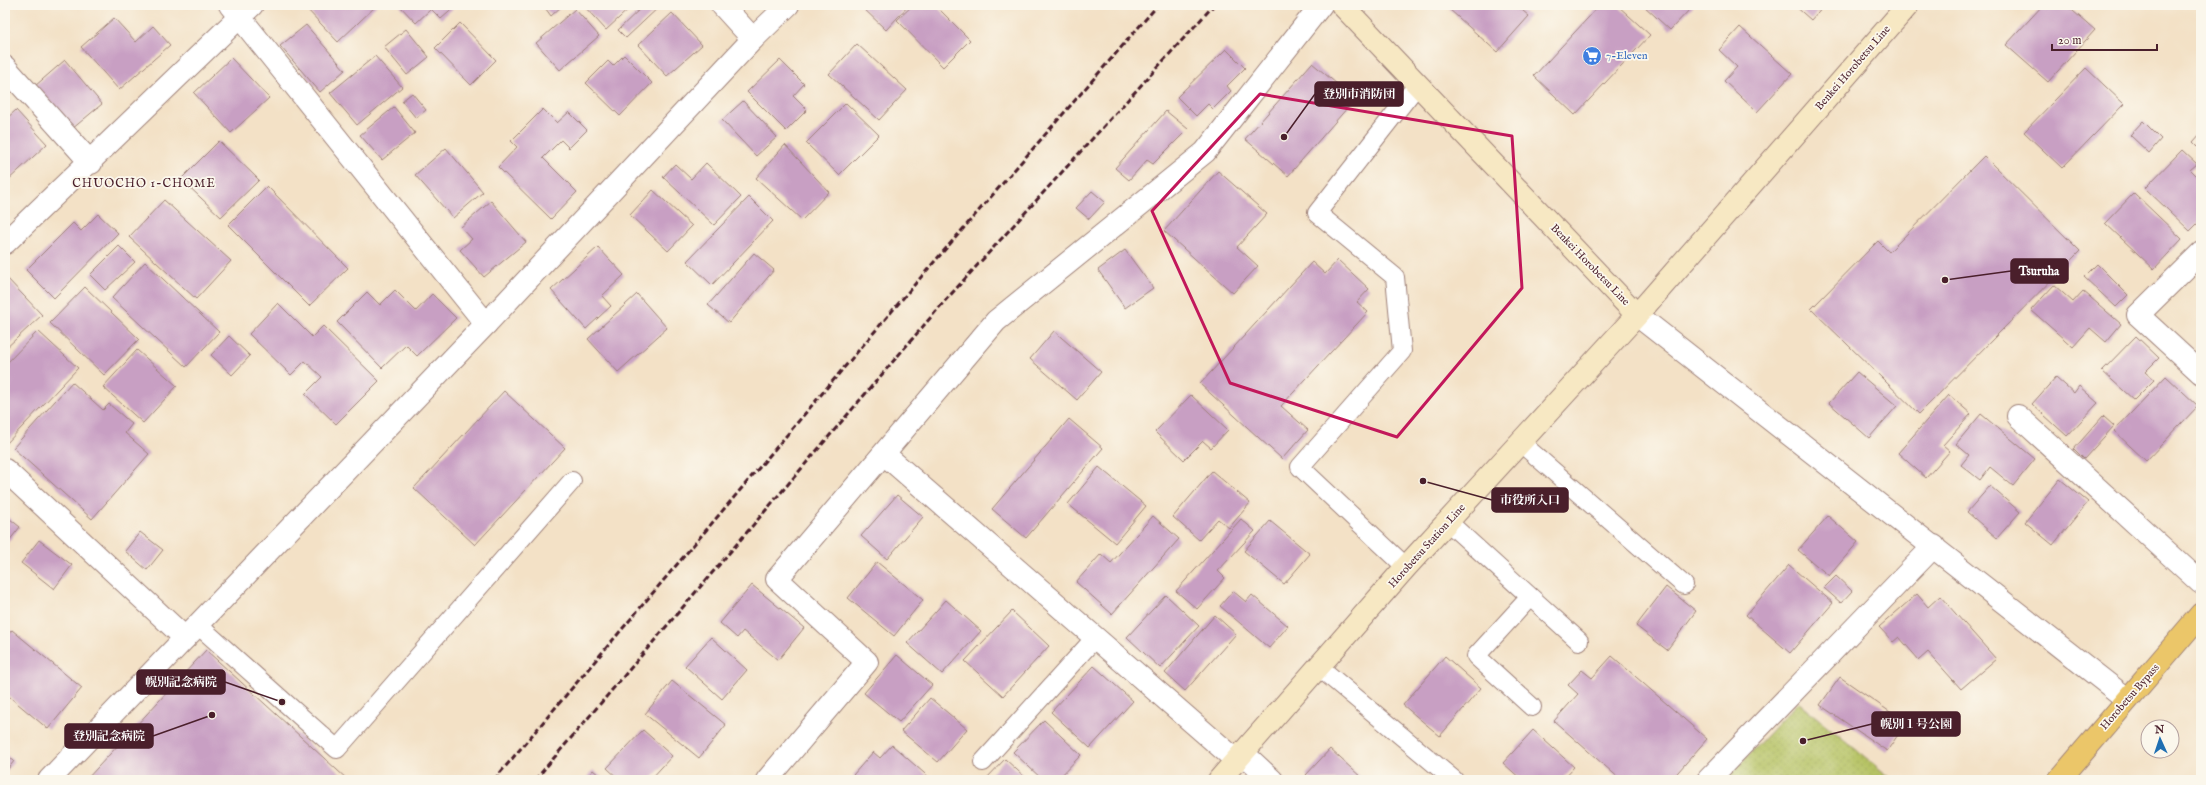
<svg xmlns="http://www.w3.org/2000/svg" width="2206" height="785" font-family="'IM FELL English','Noto Serif JP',serif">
  <defs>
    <pattern id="park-dots" width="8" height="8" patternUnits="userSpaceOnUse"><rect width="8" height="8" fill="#b6c365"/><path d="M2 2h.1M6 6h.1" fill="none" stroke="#9ea758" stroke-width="1.8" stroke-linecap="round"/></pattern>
  </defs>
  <rect width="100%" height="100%" fill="#fbf7ec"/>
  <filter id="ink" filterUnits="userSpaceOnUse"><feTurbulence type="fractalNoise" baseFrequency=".025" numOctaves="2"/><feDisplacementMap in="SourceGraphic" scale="8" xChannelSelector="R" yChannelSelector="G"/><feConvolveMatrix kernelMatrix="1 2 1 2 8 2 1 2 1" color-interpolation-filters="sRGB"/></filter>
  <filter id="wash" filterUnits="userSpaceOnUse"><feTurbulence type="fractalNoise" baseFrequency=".012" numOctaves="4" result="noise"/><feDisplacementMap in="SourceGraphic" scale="16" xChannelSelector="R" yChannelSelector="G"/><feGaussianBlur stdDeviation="0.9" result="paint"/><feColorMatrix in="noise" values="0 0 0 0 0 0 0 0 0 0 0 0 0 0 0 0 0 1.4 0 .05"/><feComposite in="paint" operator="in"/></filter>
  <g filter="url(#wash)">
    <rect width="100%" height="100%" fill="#f3e1c6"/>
    <path fill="url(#park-dots)" stroke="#807148" d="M1798,702L1893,780H1725Z"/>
    <g id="blocks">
      <g fill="#c89fc3">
        <path d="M308,5H377L338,42L305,7Z"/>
        <path d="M399,5H457L441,19L431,9L416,23Z"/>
        <path d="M543,5H563L551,16Z"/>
        <path d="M583,5H633L606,30Z"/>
        <path d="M644,5H661L626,38L618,30Z"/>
        <path d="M860,5H909L886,30Z"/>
        <path d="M913,5H935L970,40L943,67L897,20Z"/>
        <path d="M1453,5H1516L1529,16L1497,52L1449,9Z"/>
        <path d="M1600,5H1617L1650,35L1575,115L1534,76Z"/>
        <path d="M1643,5H1694L1670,30Z"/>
        <path d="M1794,5H1824L1811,20Z"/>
        <path d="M2043,5H2066L2095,30L2048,82L2006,45Z"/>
        <path d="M575,9L599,36L560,70L536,43Z"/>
        <path d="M672,13L702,45L667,76L638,45Z"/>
        <path d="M114,18L136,42L153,26L170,45L119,90L81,47Z"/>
        <path d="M460,23L496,60L471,85L435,48Z"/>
        <path d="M306,25L345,70L320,92L280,46Z"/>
        <path d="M1740,27L1792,74L1757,112L1724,81L1737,67L1719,50Z"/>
        <path d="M406,29L429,57L407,75L384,47Z"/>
        <path d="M857,44L907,90L879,120L829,74Z"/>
        <path d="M1226,49L1245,68L1227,86L1231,91L1213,109L1208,104L1196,116L1177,97Z"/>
        <path d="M624,55L652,83L620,116L586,83L608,61L613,66Z"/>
        <path d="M375,56L402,87L357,125L330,93Z"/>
        <path d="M231,58L269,98L231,133L194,93Z"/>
        <path d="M65,60L102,104L72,129L35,86Z"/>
        <path d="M780,60L804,84L793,96L807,110L786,131L747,92Z"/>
        <path d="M1312,63L1355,99L1288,176L1245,139Z"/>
        <path d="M2086,68L2124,104L2062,168L2024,132Z"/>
        <path d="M412,93L426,110L416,118L402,101Z"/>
        <path d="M743,101L777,137L756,156L722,120Z"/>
        <path d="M846,103L879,135L839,175L806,143Z"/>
        <path d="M394,107L415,133L382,160L360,135Z"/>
        <path d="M543,109L557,123L569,112L587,130L569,148L561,140L543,158L577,192L551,219L498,167L517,147L511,141Z"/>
        <path d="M16,110L47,144L5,183V120Z"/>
        <path d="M1166,111L1188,129L1153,164L1147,160L1129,180L1115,168Z"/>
        <path d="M2143,121L2161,139L2149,153L2130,135Z"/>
        <path d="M2201,133V150L2193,142Z"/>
        <path d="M219,141L259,180L221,217L181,179Z"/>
        <path d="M785,145L829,192L802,220L756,178Z"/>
        <path d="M446,148L483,192L453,218L415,175Z"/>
        <path d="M2182,150L2197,164L2190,170L2201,181V220L2190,231L2145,188Z"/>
        <path d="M1984,156L2080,251L1919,414L1811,309L1878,241L1889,252Z"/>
        <path d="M706,163L741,197L714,225L663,177L675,164L691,179Z"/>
        <path d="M1218,171L1267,214L1237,247L1258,266L1233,293L1164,231Z"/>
        <path d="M267,186L348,268L309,306L228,225Z"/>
        <path d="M653,190L692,226L668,251L630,215Z"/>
        <path d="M1092,191L1105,202L1089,219L1076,208Z"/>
        <path d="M2134,193L2182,239L2154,269L2105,223Z"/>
        <path d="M749,197L773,221L712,285L687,261Z"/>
        <path d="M164,200L231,261L196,299L129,237Z"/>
        <path d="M491,201L526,242L484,277L460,250L472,239L461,227Z"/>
        <path d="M98,214L118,233L54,298L26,270L73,223L81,231Z"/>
        <path d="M119,246L135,262L105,290L90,275Z"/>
        <path d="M598,247L624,275L602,296L611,306L586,329L551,290Z"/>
        <path d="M1125,250L1153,288L1125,308L1098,270Z"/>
        <path d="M754,253L774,270L729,323L708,305Z"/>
        <path d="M1338,260L1369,289L1357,302L1368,312L1281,406L1308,430L1282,459L1200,384L1312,262L1325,274Z"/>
        <path d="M145,262L219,332L186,367L112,298Z"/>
        <path d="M2097,264L2128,295L2116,307L2084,277Z"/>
        <path d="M6,277L42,315L5,349V279Z"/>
        <path d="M2054,285L2073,302L2083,291L2121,324L2106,342L2090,328L2073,347L2031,310Z"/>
        <path d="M85,287L139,339L104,375L50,323Z"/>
        <path d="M395,290L416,311L432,294L456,318L417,356L406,345L382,368L337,322L367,292L380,305Z"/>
        <path d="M637,294L667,328L618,372L588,339Z"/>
        <path d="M278,303L312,337L323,326L379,381L336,424L305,394L322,377L305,361L291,375L249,334Z"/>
        <path d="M38,331L78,368L5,445V365Z"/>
        <path d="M1054,331L1101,372L1077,400L1030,359Z"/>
        <path d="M229,336L250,356L232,375L211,355Z"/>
        <path d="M2136,336L2159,358L2145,372L2154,380L2134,400L2102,371Z"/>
        <path d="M137,350L177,386L143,423L103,387Z"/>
        <path d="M1857,372L1897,406L1869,438L1829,403Z"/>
        <path d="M2166,376L2198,406L2146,461L2114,431Z"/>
        <path d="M2056,377L2074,393L2079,386L2098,403L2067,436L2032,404Z"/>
        <path d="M72,382L103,410L109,404L132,424L125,433L149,454L92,519L13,448Z"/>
        <path d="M504,391L565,448L475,545L414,488Z"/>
        <path d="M1191,395L1228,430L1211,448L1203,441L1184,460L1155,432Z"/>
        <path d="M1949,395L1971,414L1943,445L1950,451L1926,478L1898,453Z"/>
        <path d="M1981,414L2035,459L2013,486L1990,467L1980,480L1961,465L1969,455L1956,444Z"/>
        <path d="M2103,416L2114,426L2084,459L2074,449Z"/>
        <path d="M1069,419L1103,448L1026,538L992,509Z"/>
        <path d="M1099,467L1146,506L1115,543L1068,504Z"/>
        <path d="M1212,471L1250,503L1229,528L1218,519L1199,540L1173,517Z"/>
        <path d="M2060,479L2088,502L2053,545L2025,522Z"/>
        <path d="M1990,486L2020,512L1997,538L1967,512Z"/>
        <path d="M897,495L923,517L887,559L861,536Z"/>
        <path d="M5,515L20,527L5,546Z"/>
        <path d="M1153,516L1179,539L1112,614L1076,582L1101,554L1111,563Z"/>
        <path d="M1828,516L1858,542L1829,576L1798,550Z"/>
        <path d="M1241,519L1255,531L1218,571L1225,578L1197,609L1176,591Z"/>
        <path d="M1270,521L1310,554L1284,584L1244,551Z"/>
        <path d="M140,532L163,550L147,570L125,551Z"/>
        <path d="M39,540L72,565L54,589L21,563Z"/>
        <path d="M877,562L923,600L894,636L848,598Z"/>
        <path d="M1789,565L1833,603L1790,653L1746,615Z"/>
        <path d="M1836,576L1852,591L1841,603L1824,588Z"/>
        <path d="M752,585L804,628L778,660L743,631L737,638L720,623Z"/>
        <path d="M1666,587L1696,611L1667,650L1636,626Z"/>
        <path d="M1233,591L1246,602L1252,595L1288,626L1269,648L1220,606Z"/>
        <path d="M1917,594L1928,607L1940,596L1996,659L1961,689L1928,652L1919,660L1899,637L1893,642L1879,627Z"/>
        <path d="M1166,595L1199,626L1160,668L1127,637Z"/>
        <path d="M946,600L981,631L942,674L907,643Z"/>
        <path d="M1012,611L1049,646L1003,696L965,661Z"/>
        <path d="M1215,615L1236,634L1185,691L1165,673Z"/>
        <path d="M12,630L82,688L48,729L5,693V638Z"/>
        <path d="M711,637L747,670L722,699L685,666Z"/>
        <path d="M206,650L348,780H86Z"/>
        <path d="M897,655L932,685L899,722L864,693Z"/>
        <path d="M1445,656L1481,688L1440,736L1403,705Z"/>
        <path d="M1612,656L1707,739L1671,780H1621L1554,721L1578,694L1568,685L1582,670L1592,678Z"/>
        <path d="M1094,666L1133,701L1090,748L1051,712Z"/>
        <path d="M1840,677L1906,723L1887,751L1820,705Z"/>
        <path d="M672,681L726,725L699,758L645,714Z"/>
        <path d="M930,698L967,729L938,762L901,731Z"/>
        <path d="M1044,720L1081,755L1057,780H1043L1013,752Z"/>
        <path d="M643,730L672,756L650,780H620L607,768Z"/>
        <path d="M1533,730L1574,767L1562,780H1522L1503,763Z"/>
        <path d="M892,745L932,780H858L853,775L873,752L880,758Z"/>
        <path d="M1330,749L1362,778L1360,780H1311L1306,775Z"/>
        <path d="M5,754L14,761L5,773Z"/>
        <path d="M1005,759L1028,780H985Z"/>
        <path d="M593,770L605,780H585Z"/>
      </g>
    </g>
  </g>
  <g filter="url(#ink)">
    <use href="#blocks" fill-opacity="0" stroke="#9e8078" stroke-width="1"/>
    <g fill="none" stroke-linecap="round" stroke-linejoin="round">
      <defs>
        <g id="service">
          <path d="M1521,443L1684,585"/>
          <path d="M1448,522L1579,641"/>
          <path d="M1406,567L1300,467L1402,351L1395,277L1317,213L1418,84"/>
          <path d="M1530,597L1476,656L1532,707"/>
          <path d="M198,625L337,749L572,481"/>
          <path d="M1319,667L1454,780"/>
          <path d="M983,762L1094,639"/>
        </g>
        <g id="minor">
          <path d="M230,5L486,324"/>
          <path d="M722,5L753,39"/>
          <path d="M5,67L91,163"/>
          <path d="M5,243L252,5"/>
          <path d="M2201,253L2138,315L2201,373"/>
          <path d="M2018,416L2201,583"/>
          <path d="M884,454L1237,761"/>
          <path d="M5,470L185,638"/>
          <path d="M1243,753L1272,780"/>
          <path d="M767,780L867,662L777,579L996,321L1205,152L1321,5"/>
          <path d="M1708,780L1934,546"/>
        </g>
        <g id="tertiary">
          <path d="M1637,315L2127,699"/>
          <path d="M49,780L486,324L753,39L788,5"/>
        </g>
        <g id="secondary">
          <path d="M1342,5L1637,315"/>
          <path d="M1219,780L1406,567L1637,315L1908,5"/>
        </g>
        <path id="trunk" d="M2059,780L2201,614"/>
      </defs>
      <use href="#service" stroke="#9e8078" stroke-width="20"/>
      <use href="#minor" stroke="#9e8078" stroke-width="24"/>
      <use href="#tertiary" stroke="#9e8078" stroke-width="24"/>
      <use href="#secondary" stroke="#9e8078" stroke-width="24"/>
      <use href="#trunk" stroke="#9e8078" stroke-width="24"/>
      <use href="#service" stroke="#fff" stroke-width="18"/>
      <use href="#minor" stroke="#fff" stroke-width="22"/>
      <use href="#tertiary" stroke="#fff" stroke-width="22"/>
      <use href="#secondary" stroke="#f7e8c3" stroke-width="22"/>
      <use href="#trunk" stroke="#ebc669" stroke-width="22"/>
      <g stroke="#4a1f2b" stroke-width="3" stroke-dasharray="6 3" stroke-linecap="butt">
        <path d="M494,780L915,284L1158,5"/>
        <path d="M535,780L943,303L1214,5"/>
      </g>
    </g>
  </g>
  <path fill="none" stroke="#c2185b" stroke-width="3" stroke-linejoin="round" d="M1260,94L1512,136L1522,288L1397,437L1230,383L1152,211Z"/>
  <defs>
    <symbol id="supermarket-disc" viewBox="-11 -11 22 22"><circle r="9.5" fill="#3f7fe0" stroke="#fbf7ec"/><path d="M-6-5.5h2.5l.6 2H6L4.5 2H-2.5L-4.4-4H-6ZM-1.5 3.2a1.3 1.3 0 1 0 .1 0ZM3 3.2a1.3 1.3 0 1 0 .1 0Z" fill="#fff"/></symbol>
  </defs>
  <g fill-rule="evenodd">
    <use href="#supermarket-disc" x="1581" y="45" width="22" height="22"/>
  </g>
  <g text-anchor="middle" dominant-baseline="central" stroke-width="3.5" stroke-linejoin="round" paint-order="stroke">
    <g font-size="11" fill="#366cbe" stroke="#fbf7ec" text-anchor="start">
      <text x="1606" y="56">7-Eleven</text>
    </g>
    <g font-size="11" fill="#4a1f2b" stroke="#fbf7ec">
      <text transform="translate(1853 68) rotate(-49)">Benkei Horobetsu Line</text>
      <text transform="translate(1590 265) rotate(46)">Benkei Horobetsu Line</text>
      <text transform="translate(1427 546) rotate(-48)">Horobetsu Station Line</text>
      <text transform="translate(2130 697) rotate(-49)">Horobetsu Bypass</text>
    </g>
    <g font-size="12" letter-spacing="1" fill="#4a1f2b" stroke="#fbf7ec">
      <text x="144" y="183">CHUOCHO 1-CHOME</text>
    </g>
  </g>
  <path fill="none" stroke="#4a1f2b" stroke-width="1.5" d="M1284 137L1315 94M1945 280L2011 271M1423 481L1492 500M282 702L225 682M1803 741L1872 724M212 715L153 736"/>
  <g fill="#4a1f2b" stroke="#fbf7ec" stroke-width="1.5">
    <circle cx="1284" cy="137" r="4"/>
    <circle cx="1945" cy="280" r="4"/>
    <circle cx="1423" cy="481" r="4"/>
    <circle cx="282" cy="702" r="4"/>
    <circle cx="1803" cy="741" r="4"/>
    <circle cx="212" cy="715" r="4"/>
  </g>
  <g fill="#4a1f2b" stroke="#4a1f2b" stroke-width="1.5">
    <rect x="1315" y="82" width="88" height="24" rx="4"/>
    <rect x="2011" y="259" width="57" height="24" rx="4"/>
    <rect x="1492" y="488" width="76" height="24" rx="4"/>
    <rect x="137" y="670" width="88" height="24" rx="4"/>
    <rect x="1872" y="712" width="88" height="24" rx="4"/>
    <rect x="65" y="724" width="88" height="24" rx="4"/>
  </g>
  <g font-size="12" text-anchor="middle" font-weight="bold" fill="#fff">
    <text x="1359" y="98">登別市消防団</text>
    <text x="2039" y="275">Tsuruha</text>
    <text x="1530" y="504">市役所入口</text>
    <text x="181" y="686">幌別記念病院</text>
    <text x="1916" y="728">幌別１号公園</text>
    <text x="109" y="740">登別記念病院</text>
  </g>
  <rect width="2206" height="785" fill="none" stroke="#fbf7ec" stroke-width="20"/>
  <g transform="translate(2160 739) rotate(357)"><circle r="19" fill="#fbf7ec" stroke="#b4a19f"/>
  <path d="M0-3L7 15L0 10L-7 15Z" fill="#1f6fb2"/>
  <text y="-6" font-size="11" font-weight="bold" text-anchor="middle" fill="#4a1f2b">N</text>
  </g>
  <path d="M2052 44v6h105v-6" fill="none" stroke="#4a1f2b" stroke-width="2"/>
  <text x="2058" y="44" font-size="12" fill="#4a1f2b" stroke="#fbf7ec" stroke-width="3" paint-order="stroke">20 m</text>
</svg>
